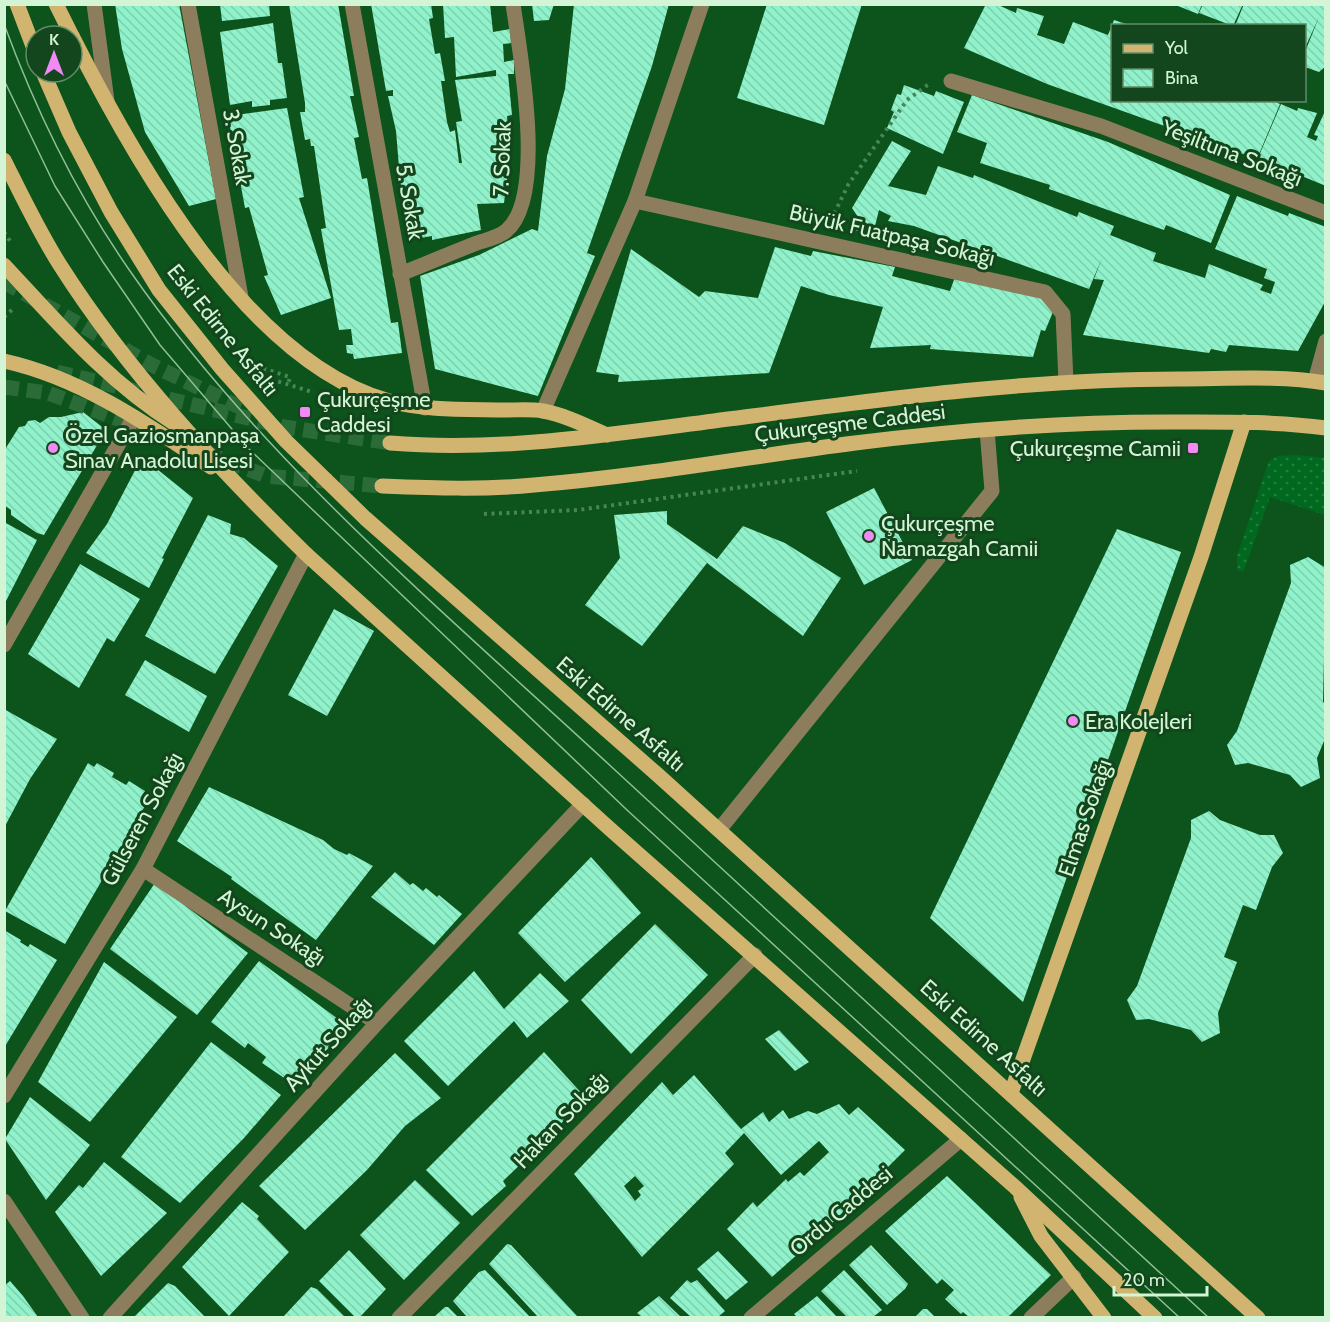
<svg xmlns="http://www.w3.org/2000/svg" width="1330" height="1322" font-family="Cabin,sans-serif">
  <defs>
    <pattern id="grass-dots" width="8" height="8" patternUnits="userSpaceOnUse" patternTransform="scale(1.5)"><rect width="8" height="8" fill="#00691f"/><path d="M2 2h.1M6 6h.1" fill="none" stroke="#247f3f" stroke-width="1.8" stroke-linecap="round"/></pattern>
    <pattern id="building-back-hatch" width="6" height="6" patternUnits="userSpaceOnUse" patternTransform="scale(1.5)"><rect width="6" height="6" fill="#8ff2ca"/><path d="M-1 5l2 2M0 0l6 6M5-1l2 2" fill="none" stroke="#7fd0ae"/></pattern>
  </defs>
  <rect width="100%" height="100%" fill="#0c531c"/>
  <path fill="url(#grass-dots)" d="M1297,455L1325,458V515L1270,497L1247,562L1243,572L1237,570V556L1269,461L1278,456Z"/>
  <g fill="url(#building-back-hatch)" fill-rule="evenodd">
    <path d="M115,4H179L216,199L189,206L145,132L122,49Z"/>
    <path d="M220,4H269L270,16L222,21Z"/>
    <path d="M289,4H338L354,96H350L359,137L354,138L362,179L367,178L391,323L398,322L402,353L354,359L353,354L347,353L346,345H353L351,329L339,330L321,229L326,228L314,146H311L310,139L305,140L300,112H305V103Z"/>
    <path d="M371,4H431L433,18L429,19L435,54L440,53L445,81H441L447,122L450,132L455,130L459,163H462L456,122L462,121L455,80L496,76V70L456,77L454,37L445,38L443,4H490L493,32L510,29L511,43L503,44L504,62L514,60V74H508L512,115L507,116L510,156L504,203L477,204L481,230L432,240V236L409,240L400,179L396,131L388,96H393V90L386,91Z"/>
    <path d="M532,4H554L549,20L534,21Z"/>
    <path d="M574,4H669L652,66L587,253L595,256L538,396L435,369L420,276L479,255L532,229L538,231L547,156L565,89Z"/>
    <path d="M767,4H862L824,125L737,98Z"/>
    <path d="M986,4H996L1016,13L1017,8L1044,16L1037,35L1064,44L1073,22L1108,35L1114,20L1129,25L1112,26V100H1271L1280,104L1257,159L1047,84L964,48Z"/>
    <path d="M1173,4H1202L1198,14Z"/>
    <path d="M1203,4H1243L1233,26L1199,13Z"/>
    <path d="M1244,4H1326V66L1319,72L1305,67V52L1319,17L1305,48V26H1235Z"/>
    <path d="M273,23L278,63H282L287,98L270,100V105L252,107V101L230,105L220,32Z"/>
    <path d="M904,85L934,96L936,91L964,102L943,154L887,128L894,112L891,110L897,94L901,95Z"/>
    <path d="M972,95L1108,142L1230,195L1211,243L1166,225L1164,230L1049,189L1050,185L980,163L987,143L957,132Z"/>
    <path d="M1281,104L1297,111L1298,108L1317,113L1307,137L1316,141L1318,136L1314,135L1326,109V186L1258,158Z"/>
    <path d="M287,108L304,197L299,198L331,298L281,315L264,276L268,275L249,207L245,208L228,116Z"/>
    <path d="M892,141L911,151L888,186L926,195L938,166L973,178L974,175L1077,217L1079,212L1114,226L1110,235L1156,253L1153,261L1205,278L1209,264L1263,285L1260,290L1271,294L1275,282L1264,278L1267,269L1215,249L1237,196L1288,216L1289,213L1326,227V300L1298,351L1229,345L1226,352L1211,349L1209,353L1083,335L1104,280L1094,279L1102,258L1089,289L914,226L888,221L891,216L879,210L873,234L854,230L858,217L852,208Z"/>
    <path d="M775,247L811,256L813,251L895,267L892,276L950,291L955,277L1058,300L1045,331L1041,330L1033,357L930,349L931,345L870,348L883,307L829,295L801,286L769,373L618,382L619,375L596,372L631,249L699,297L705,291L758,298Z"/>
    <path d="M83,412L106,430L44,535L37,533L11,515V510L4,505V451L19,427L25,426L28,421L35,420L40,423L49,417H61Z"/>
    <path d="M142,457L193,498L162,558L164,559L149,588L86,553L107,524Z"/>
    <path d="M874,488L912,560L864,585L826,512Z"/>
    <path d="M667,511V524L717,559L743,526L785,543L841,578L803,636L707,563L642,646L585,605L620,558L614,515Z"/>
    <path d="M208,515L231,524L230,534L244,538L278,566L215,674L145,636Z"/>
    <path d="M4,522L37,540L4,605Z"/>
    <path d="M1117,529L1181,552L1023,1002L930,918Z"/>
    <path d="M1308,557L1326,568L1323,702L1326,703V736L1317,758L1320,778L1301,787L1290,775L1248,763L1235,765L1227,745L1237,731L1291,583L1290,565Z"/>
    <path d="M80,564L140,599L114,642L107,638L79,688L28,654Z"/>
    <path d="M334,609L374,631L327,716L288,695Z"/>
    <path d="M145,660L207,696L189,732L125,695Z"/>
    <path d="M4,709L57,739L30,779L4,828Z"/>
    <path d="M88,763L94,767L97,763L114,773L112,777L126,785L129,781L145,791L143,795L149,799L65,944L5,911Z"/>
    <path d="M209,787L323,840L334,849L347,855L349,853L373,866L316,940L231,879L232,877L177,841Z"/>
    <path d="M1209,811L1220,820L1260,835H1274L1283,853L1272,867L1256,910L1243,905L1224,957L1237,962L1218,1013L1220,1033L1202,1042L1191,1030L1149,1019L1136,1020L1127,1000L1137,986L1191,838V820Z"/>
    <path d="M591,857L641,913L565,982L518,933Z"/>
    <path d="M395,872L410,885L413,883L423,891L426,888L437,897L439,895L462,914L434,945L371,897Z"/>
    <path d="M155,883L248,953L197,1015L110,949Z"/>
    <path d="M655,924L708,975L631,1054L581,1000Z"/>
    <path d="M4,930L21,940L20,942L28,947L30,944L57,960L4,1048Z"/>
    <path d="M259,961L349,1027L293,1084L262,1063L266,1057L248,1043L245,1048L211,1022Z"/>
    <path d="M104,962L177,1017L90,1122L38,1082Z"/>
    <path d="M474,971L504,1009L540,973L569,1001L527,1038L514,1021L448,1086L404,1041Z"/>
    <path d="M779,1030L809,1062L795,1071L765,1039Z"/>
    <path d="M211,1042L281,1095L244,1138L180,1203L121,1157Z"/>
    <path d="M544,1052L585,1097L548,1138L503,1181L506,1186L472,1216L426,1170Z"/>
    <path d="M395,1053L441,1098L405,1126L367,1170L305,1230L259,1186Z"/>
    <path d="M694,1075L741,1129L763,1112L769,1122L783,1110L789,1119L808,1111L817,1114L839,1104L849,1115L858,1107L905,1150L827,1228L772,1277L727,1229L753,1202L757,1207L786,1179L788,1182L800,1172L804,1176L829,1152L819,1141L781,1175L744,1133L725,1153L734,1164L642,1257L574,1174L662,1082L673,1095ZM635,1176L644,1186L638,1191L641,1195L635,1201L624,1186Z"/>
    <path d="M30,1097L90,1145L46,1200L5,1139Z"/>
    <path d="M104,1162L167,1213L101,1276L55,1212L79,1185L83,1188Z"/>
    <path d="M947,1176L1051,1275L1008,1317H969L963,1312L961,1314L945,1299L954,1290L942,1279L937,1284L885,1231Z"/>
    <path d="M415,1180L460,1223L404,1280L360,1235Z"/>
    <path d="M242,1202L259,1216L257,1219L289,1252L229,1316L182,1267Z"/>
    <path d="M507,1244L511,1245L577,1316L575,1317H538L489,1264Z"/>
    <path d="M871,1245L908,1284L905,1289L887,1305L849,1265Z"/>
    <path d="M349,1250L386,1289L360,1317H355L319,1281Z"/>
    <path d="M718,1251L748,1282L726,1300L697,1269Z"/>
    <path d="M485,1270L530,1317H467L453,1301L479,1272Z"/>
    <path d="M844,1270L882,1310L873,1317H847L821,1291Z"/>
    <path d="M687,1280L691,1283L697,1280L725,1311L718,1317H691L670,1298Z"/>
    <path d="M10,1281L23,1296L38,1317H4V1286Z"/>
    <path d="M168,1283L175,1286L205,1317H134Z"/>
    <path d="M311,1287L317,1289L345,1317H283Z"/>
    <path d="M659,1296L681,1317H642L637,1313Z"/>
    <path d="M817,1296L837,1317H797L794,1314Z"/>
    <path d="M445,1307H448L458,1317H434Z"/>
    <path d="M923,1309H927L935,1317H915Z"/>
  </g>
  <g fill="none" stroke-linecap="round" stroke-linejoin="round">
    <g stroke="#2a6b38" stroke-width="15" stroke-dasharray="15 8" stroke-linecap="butt">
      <path d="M4,282L152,365L252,413"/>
      <path d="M57,372L285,427L390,443"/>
      <path d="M4,387L48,393L142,428"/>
      <path d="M206,453L266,476L382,486"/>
    </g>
    <g stroke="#498555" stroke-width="4" stroke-dasharray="3 4.5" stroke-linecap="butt">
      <path d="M831,220L848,185L907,100L929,84"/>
      <path d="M4,232L12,244"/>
      <path d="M4,317L13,309"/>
      <path d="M258,375L265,369L290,377L288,385"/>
      <path d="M264,377L312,392"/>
      <path d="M484,514L578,510L857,471"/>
    </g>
    <g stroke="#8c7e5d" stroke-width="15">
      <path d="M94,4L107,101"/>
      <path d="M188,4L241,297"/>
      <path d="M352,4L425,408"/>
      <path d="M951,81L1101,126L1326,213"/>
      <path d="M635,201L1045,292L1063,314L1066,382"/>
      <path d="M400,274C426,264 451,253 477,243C486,240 499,237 506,231C547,198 520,53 513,4"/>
      <path d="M1315,381L1326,341"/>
      <path d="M543,411L635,201L702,4"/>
      <path d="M4,645L134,417"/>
      <path d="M719,830L992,491L987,430"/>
      <path d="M143,869L377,1023"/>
      <path d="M4,1096L143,869L306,554"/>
      <path d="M4,1201L82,1318"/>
      <path d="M110,1318L377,1023L583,804"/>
      <path d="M399,1318L755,955"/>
      <path d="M751,1318L961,1139"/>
      <path d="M1031,1318L1074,1277"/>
    </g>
    <g stroke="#d2b471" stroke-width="15">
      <path d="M17,4L36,54"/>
      <path d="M56,4L72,36"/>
      <path d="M72,36C134,159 247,362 389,401C427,411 468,409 507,410C519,410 532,409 543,411C565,415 587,426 607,435"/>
      <path d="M43,72L69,132L111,212L159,290L222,369L286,441L365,518L659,776L1258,1318"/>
      <path d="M4,160C22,196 39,232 60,265C128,372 216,466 306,554L610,829L1015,1187L1155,1318"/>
      <path d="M4,265C59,324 107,381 175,424"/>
      <path d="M4,361C81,378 147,424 211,467"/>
      <path d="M390,443C499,452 606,435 714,421C868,401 1024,379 1179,379C1227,379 1278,375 1326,383"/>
      <path d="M382,486C433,488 484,490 534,485C642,476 748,457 855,443C959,430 1064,422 1169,422C1221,422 1274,421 1326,428"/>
      <path d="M1011,1093L1201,557L1244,422"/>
      <path d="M1021,1197L1041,1236L1104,1318"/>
    </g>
    <g stroke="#90be96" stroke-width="1.5">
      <path d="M4,24C36,111 77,195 130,271C260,459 449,616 616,771C813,954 1012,1135 1209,1318"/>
      <path d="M4,80L55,186L103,262L160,345L249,449L627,810L1180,1318"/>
    </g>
  </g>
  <g fill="#f18af4" stroke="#13461c" stroke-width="2">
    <rect x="299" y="406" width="12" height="12" rx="3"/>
    <circle cx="53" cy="448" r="6"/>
    <rect x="1187" y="442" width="12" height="12" rx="3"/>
    <circle cx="869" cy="536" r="6"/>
    <circle cx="1073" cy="721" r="6"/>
  </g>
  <g text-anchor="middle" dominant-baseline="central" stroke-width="6" stroke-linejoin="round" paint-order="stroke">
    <g font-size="22" fill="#d3f5d5" stroke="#13461c">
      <text transform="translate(237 147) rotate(80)">3. Sokak</text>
      <text transform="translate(1232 153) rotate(21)">Yeşiltuna Sokağı</text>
      <text transform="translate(502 159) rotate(-88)">7. Sokak</text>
      <text transform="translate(410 202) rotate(80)">5. Sokak</text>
      <text transform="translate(892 235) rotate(13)">Büyük Fuatpaşa Sokağı</text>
      <text transform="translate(223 330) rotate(51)">Eski Edirne Asfaltı</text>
      <text transform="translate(850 423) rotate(-7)">Çukurçeşme Caddesi</text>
      <text transform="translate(621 714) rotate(41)">Eski Edirne Asfaltı</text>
      <text transform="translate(1085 818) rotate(-71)">Elmas Sokağı</text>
      <text transform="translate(142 819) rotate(-62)">Gülseren Sokağı</text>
      <text transform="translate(272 927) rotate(33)">Aysun Sokağı</text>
      <text transform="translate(984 1038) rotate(42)">Eski Edirne Asfaltı</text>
      <text transform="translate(328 1044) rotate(-48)">Aykut Sokağı</text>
      <text transform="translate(561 1120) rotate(-46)">Hakan Sokağı</text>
      <text transform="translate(841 1211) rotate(-40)">Ordu Caddesi</text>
    </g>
    <g font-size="22" fill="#d3f5d5" stroke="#13461c" text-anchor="start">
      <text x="317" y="399">Çukurçeşme<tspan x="317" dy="25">Caddesi</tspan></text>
      <text x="65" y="435">Özel Gaziosmanpaşa<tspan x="65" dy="25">Sınav Anadolu Lisesi</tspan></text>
      <text x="1181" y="448" text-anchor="end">Çukurçeşme Camii</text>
      <text x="881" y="523">Çukurçeşme<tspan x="881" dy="25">Namazgah Camii</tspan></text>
      <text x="1085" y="721">Era Kolejleri</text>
    </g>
  </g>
  <rect width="1330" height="1322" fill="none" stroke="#d3f5d5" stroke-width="12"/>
  <rect x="1111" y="24" width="195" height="78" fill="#13461c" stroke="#608c66" stroke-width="1.5"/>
  <rect x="1123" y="44" width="30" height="9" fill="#d2b471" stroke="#608c66" stroke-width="1.5"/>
  <text x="1165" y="54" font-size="18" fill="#d3f5d5">Yol</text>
  <rect x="1123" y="69" width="30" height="18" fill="url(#building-back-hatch)" stroke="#608c66" stroke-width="1.5"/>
  <text x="1165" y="84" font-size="18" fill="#d3f5d5">Bina</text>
  <g transform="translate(54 54)"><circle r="28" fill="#13461c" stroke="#608c66" stroke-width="1.5"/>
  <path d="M0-4.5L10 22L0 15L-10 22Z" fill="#f18af4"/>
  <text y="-9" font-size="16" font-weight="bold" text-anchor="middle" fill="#d3f5d5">K</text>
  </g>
  <path d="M1114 1286v9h93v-9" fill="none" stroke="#d3f5d5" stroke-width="3"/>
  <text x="1123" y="1286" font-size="18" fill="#d3f5d5" stroke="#13461c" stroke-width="4.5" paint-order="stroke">20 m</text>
</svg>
